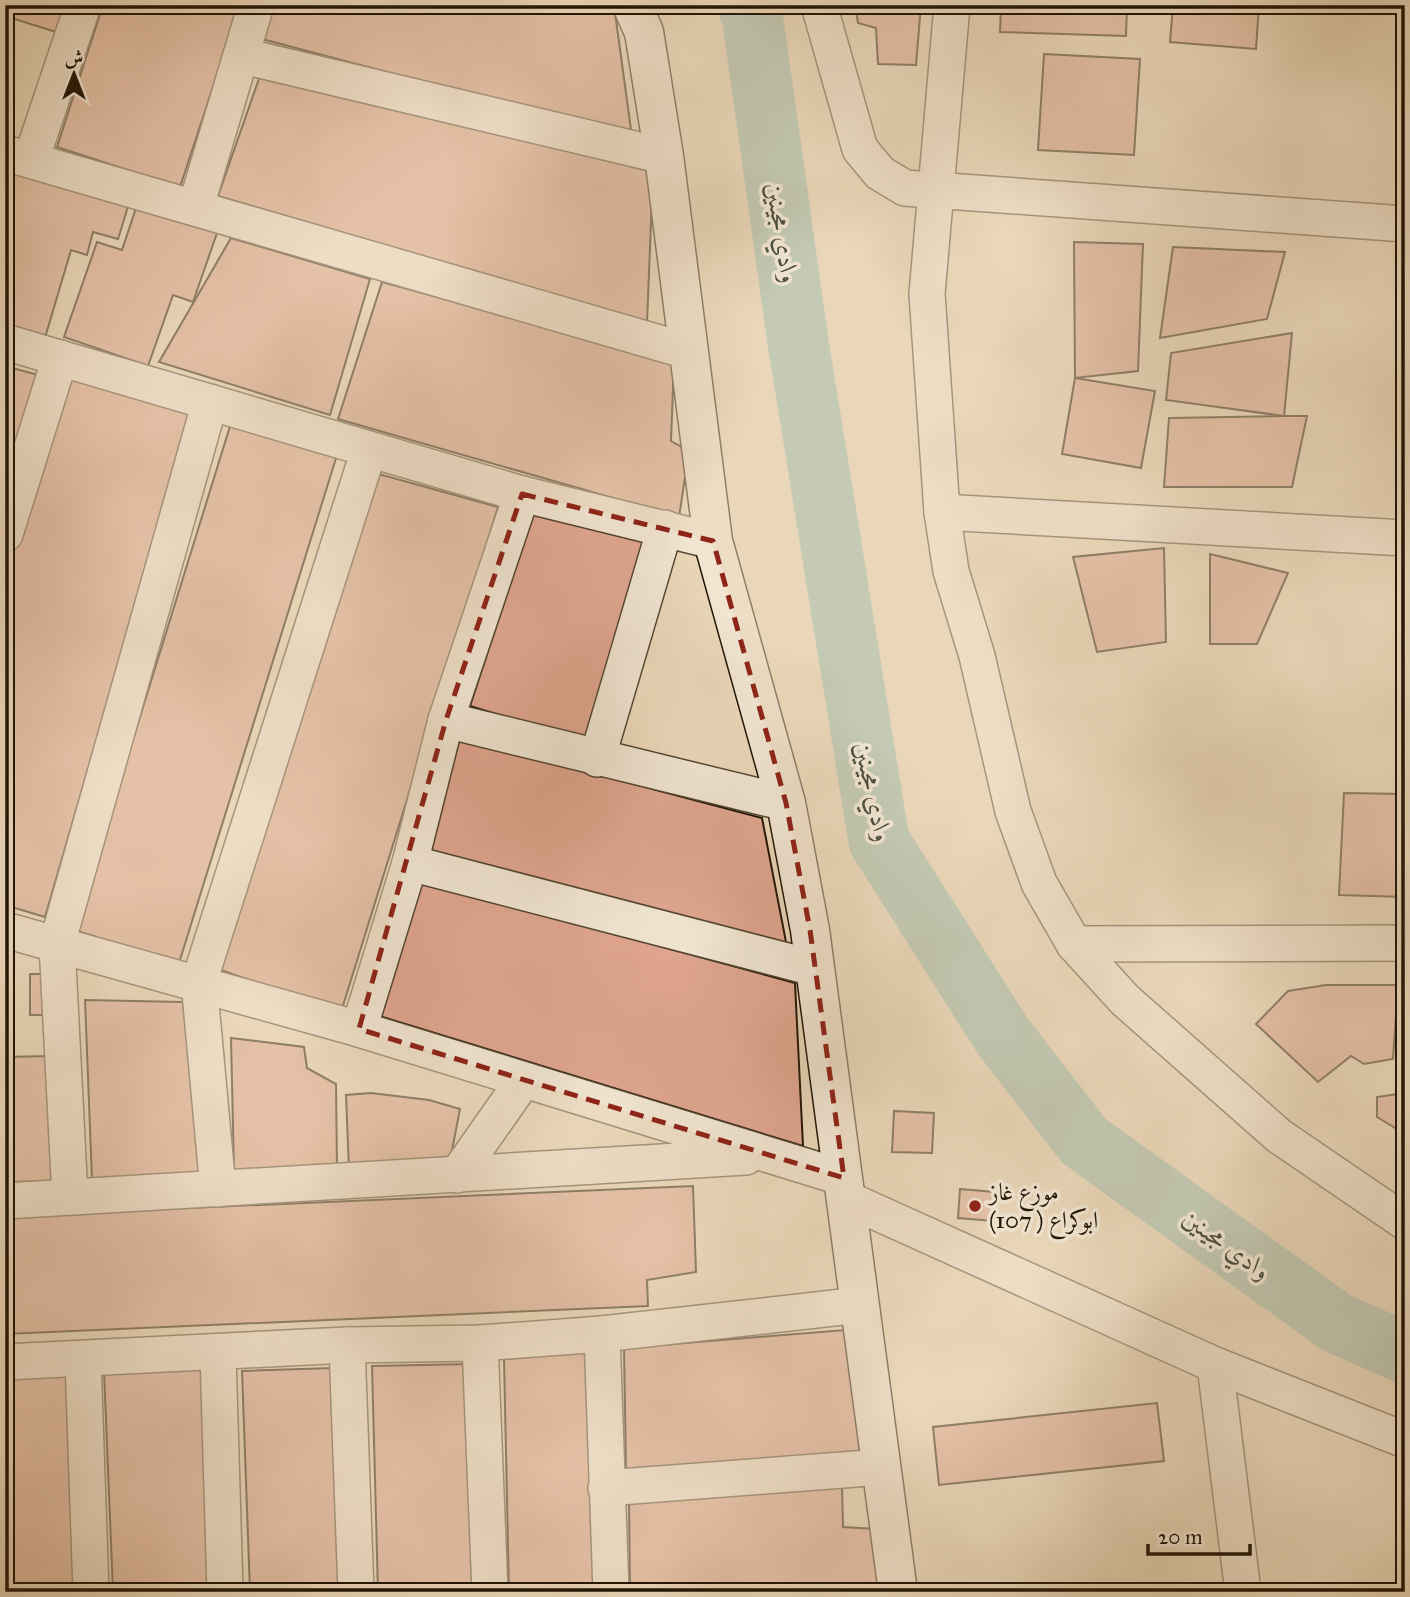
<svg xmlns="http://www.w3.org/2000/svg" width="1410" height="1597" font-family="'IM FELL Great Primer',Amiri,serif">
  <rect width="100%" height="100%" fill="#ead7b9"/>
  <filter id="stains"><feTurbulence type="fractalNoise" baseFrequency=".00286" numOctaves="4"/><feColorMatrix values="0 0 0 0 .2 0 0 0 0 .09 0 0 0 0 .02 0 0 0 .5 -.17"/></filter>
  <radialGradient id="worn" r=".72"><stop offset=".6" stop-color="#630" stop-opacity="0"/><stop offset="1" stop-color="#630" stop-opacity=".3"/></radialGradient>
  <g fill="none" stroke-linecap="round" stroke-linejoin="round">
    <path stroke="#98baad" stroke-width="61" d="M747,5L752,14L798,342L879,841L1002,1035L1084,1141L1337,1323L1405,1353"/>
  </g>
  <g fill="#e0a690" stroke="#211505" stroke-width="2">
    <path d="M5,5H68L59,33L5,16Z"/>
    <path d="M103,5H240L180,187L57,147Z"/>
    <path d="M273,5H614L632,137L262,39Z"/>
    <path d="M855,5H921L916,65L878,64L876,28L858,23Z"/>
    <path d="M1001,5H1127L1126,36L1000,32Z"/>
    <path d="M1173,5H1259L1256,49L1170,42Z"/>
    <path d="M1044,54L1140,59L1134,155L1038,150Z"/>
    <path d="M261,73L653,172L647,323L218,196Z"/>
    <path d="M5,167L129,203L118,239L93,232L87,255L71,250L44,341L5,330Z"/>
    <path d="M137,205L217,233L193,302L173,295L148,366L64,337L97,242L122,250Z"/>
    <path d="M231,238L370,279L330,415L159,362Z"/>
    <path d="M1074,242L1143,244L1138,371L1075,378Z"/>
    <path d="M1173,247L1285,252L1267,319L1160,338Z"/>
    <path d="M382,282L674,361L671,441L689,451L679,517L338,419Z"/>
    <path d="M1292,333L1284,416L1166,400L1171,353Z"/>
    <path d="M5,366L38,375L5,475Z"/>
    <path d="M69,375L192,412L45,917L5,905V577Z"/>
    <path d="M1075,378L1155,391L1141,468L1062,454Z"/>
    <path d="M1284,416H1307L1292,487H1164L1169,418Z"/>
    <path d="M231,423L337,455L179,963L74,930Z"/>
    <path d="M375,473L498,507L341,1012L218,969Z"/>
    <path d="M534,510L651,537L587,742L470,706Z"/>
    <path d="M1164,548L1166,642L1097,652L1073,557Z"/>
    <path d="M1210,554L1288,573L1257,644H1210Z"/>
    <path d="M460,738L762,818L787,947L428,851Z"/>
    <path d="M1344,793L1405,794V897L1339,895Z"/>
    <path d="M418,880L795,983L803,1146L376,1015Z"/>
    <rect x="30" y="974" width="19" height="41"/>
    <path d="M1326,985H1398L1393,1059L1364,1064L1351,1056L1318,1082L1256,1024L1288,991Z"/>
    <path d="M85,1000L183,1002L201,1176L92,1180Z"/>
    <path d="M231,1038L304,1047L307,1068L336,1084L337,1170L234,1171Z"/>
    <path d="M50,1056L57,1181L5,1182V1057Z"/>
    <path d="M371,1093L429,1100L460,1109L449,1166L349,1170L346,1095Z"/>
    <path d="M1405,1093V1134L1377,1117V1097Z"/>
    <path d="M894,1111L934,1113L932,1153L892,1152Z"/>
    <path d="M693,1186L696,1272L647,1280L648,1306L5,1334V1216Z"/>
    <path d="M960,1189L995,1192L993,1221L958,1218Z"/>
    <path d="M845,1330L861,1454L626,1469L624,1348Z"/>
    <path d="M586,1352L597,1592H509L504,1359Z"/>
    <path d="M470,1364L478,1592H378L372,1366Z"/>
    <path d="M333,1368L342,1592H250L242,1371Z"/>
    <path d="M206,1369L213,1592H113L104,1371Z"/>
    <path d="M72,1373L80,1592H5V1378Z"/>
    <path d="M1157,1403L1164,1461L939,1485L933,1427Z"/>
    <path d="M842,1485L843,1527L876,1529L882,1592H630L629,1498Z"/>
  </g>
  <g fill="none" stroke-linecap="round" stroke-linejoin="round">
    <defs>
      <g id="street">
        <path d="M819,5L860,149L880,173L905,188L1405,224"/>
        <path d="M952,5L927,294L942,512L951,571L977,656L1013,811L1039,883L1074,944L1125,1000L1279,1136L1405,1222"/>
        <path d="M243,56L664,156"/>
        <path d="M5,153L687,351"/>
        <path d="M31,160L83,5"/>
        <path d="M196,206L256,5"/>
        <path d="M5,342L522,494L713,541"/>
        <path d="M942,512L1405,538"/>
        <path d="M5,534L60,358"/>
        <path d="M446,720L786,803"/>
        <path d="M597,759L665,528"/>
        <path d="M410,863L814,968"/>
        <path d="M5,930L359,1029L844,1178"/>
        <path d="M1074,944L1405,943"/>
        <path d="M359,1029L410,863L446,720L522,494"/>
        <path d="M457,1175L523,1081"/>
        <path d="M218,1189L199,982L369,450"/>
        <path d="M70,1197L57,944L210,402"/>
        <path d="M847,1199L1215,1365L1405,1440"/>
        <path d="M5,1201L746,1157"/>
        <path d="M602,1334L611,1592"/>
        <path d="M480,1343L490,1592"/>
        <path d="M347,1345L356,1592"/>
        <path d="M218,1353L225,1592"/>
        <path d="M83,1359L91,1592"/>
        <path d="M5,1362L347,1345L480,1343L602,1334L860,1305"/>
        <path d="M1215,1365L1243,1592"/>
        <path d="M606,1488L882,1467"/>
      </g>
      <path id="secondary" d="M632,5L644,32L664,156L713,541L786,803L810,930L898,1592"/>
    </defs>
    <use href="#street" stroke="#534632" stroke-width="38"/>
    <use href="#secondary" stroke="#211505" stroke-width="41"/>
    <use href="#street" stroke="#f1e5d2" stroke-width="35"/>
    <use href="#secondary" stroke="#f1e5d2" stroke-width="38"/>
  </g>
  <path d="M0 0H1410V1597H0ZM522,494L713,541L786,803L810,930L844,1178L359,1029L446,720Z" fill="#ead7b9" fill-opacity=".55" fill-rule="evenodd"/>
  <path fill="none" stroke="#8f2418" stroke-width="5" stroke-dasharray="14 9" stroke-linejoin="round" d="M522,494L713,541L786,803L810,930L844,1178L359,1029L446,720Z"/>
  <circle fill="#8f2418" stroke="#f1e5d2" stroke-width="2.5" cx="975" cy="1206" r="7"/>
  <g text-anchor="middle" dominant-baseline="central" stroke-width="7" stroke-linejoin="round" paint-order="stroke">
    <g font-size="24" fill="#211505" stroke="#f1e5d2" text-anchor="start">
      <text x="989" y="1192">موزع غاز<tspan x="989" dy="28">ابوكراع ( 107)</tspan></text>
    </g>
    <g font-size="26" font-style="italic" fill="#4b4f40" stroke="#f1e5d2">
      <text transform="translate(783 233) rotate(81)">وادي مجينين</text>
      <text transform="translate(874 792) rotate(78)">وادي مجينين</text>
      <text transform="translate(1227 1244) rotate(36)">وادي مجينين</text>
    </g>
  </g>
  <rect width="1410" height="1597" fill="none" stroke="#ead7b9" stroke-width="28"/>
  <rect x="7" y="7" width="1396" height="1583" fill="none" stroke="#211505" stroke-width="3.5"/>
  <rect x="14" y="14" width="1382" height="1569" fill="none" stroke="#211505" stroke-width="2"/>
  <g transform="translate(74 74)" stroke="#f1e5d2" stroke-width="5" paint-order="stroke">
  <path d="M0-5L12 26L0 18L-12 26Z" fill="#211505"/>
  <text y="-10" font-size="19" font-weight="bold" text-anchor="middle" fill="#211505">ش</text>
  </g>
  <path d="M1148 1544v10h102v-10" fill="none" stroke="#211505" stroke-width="3.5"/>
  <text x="1158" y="1544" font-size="21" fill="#211505" stroke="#f1e5d2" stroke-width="5" paint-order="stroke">20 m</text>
  <rect width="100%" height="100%" filter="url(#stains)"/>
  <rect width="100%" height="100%" fill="url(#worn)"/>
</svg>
